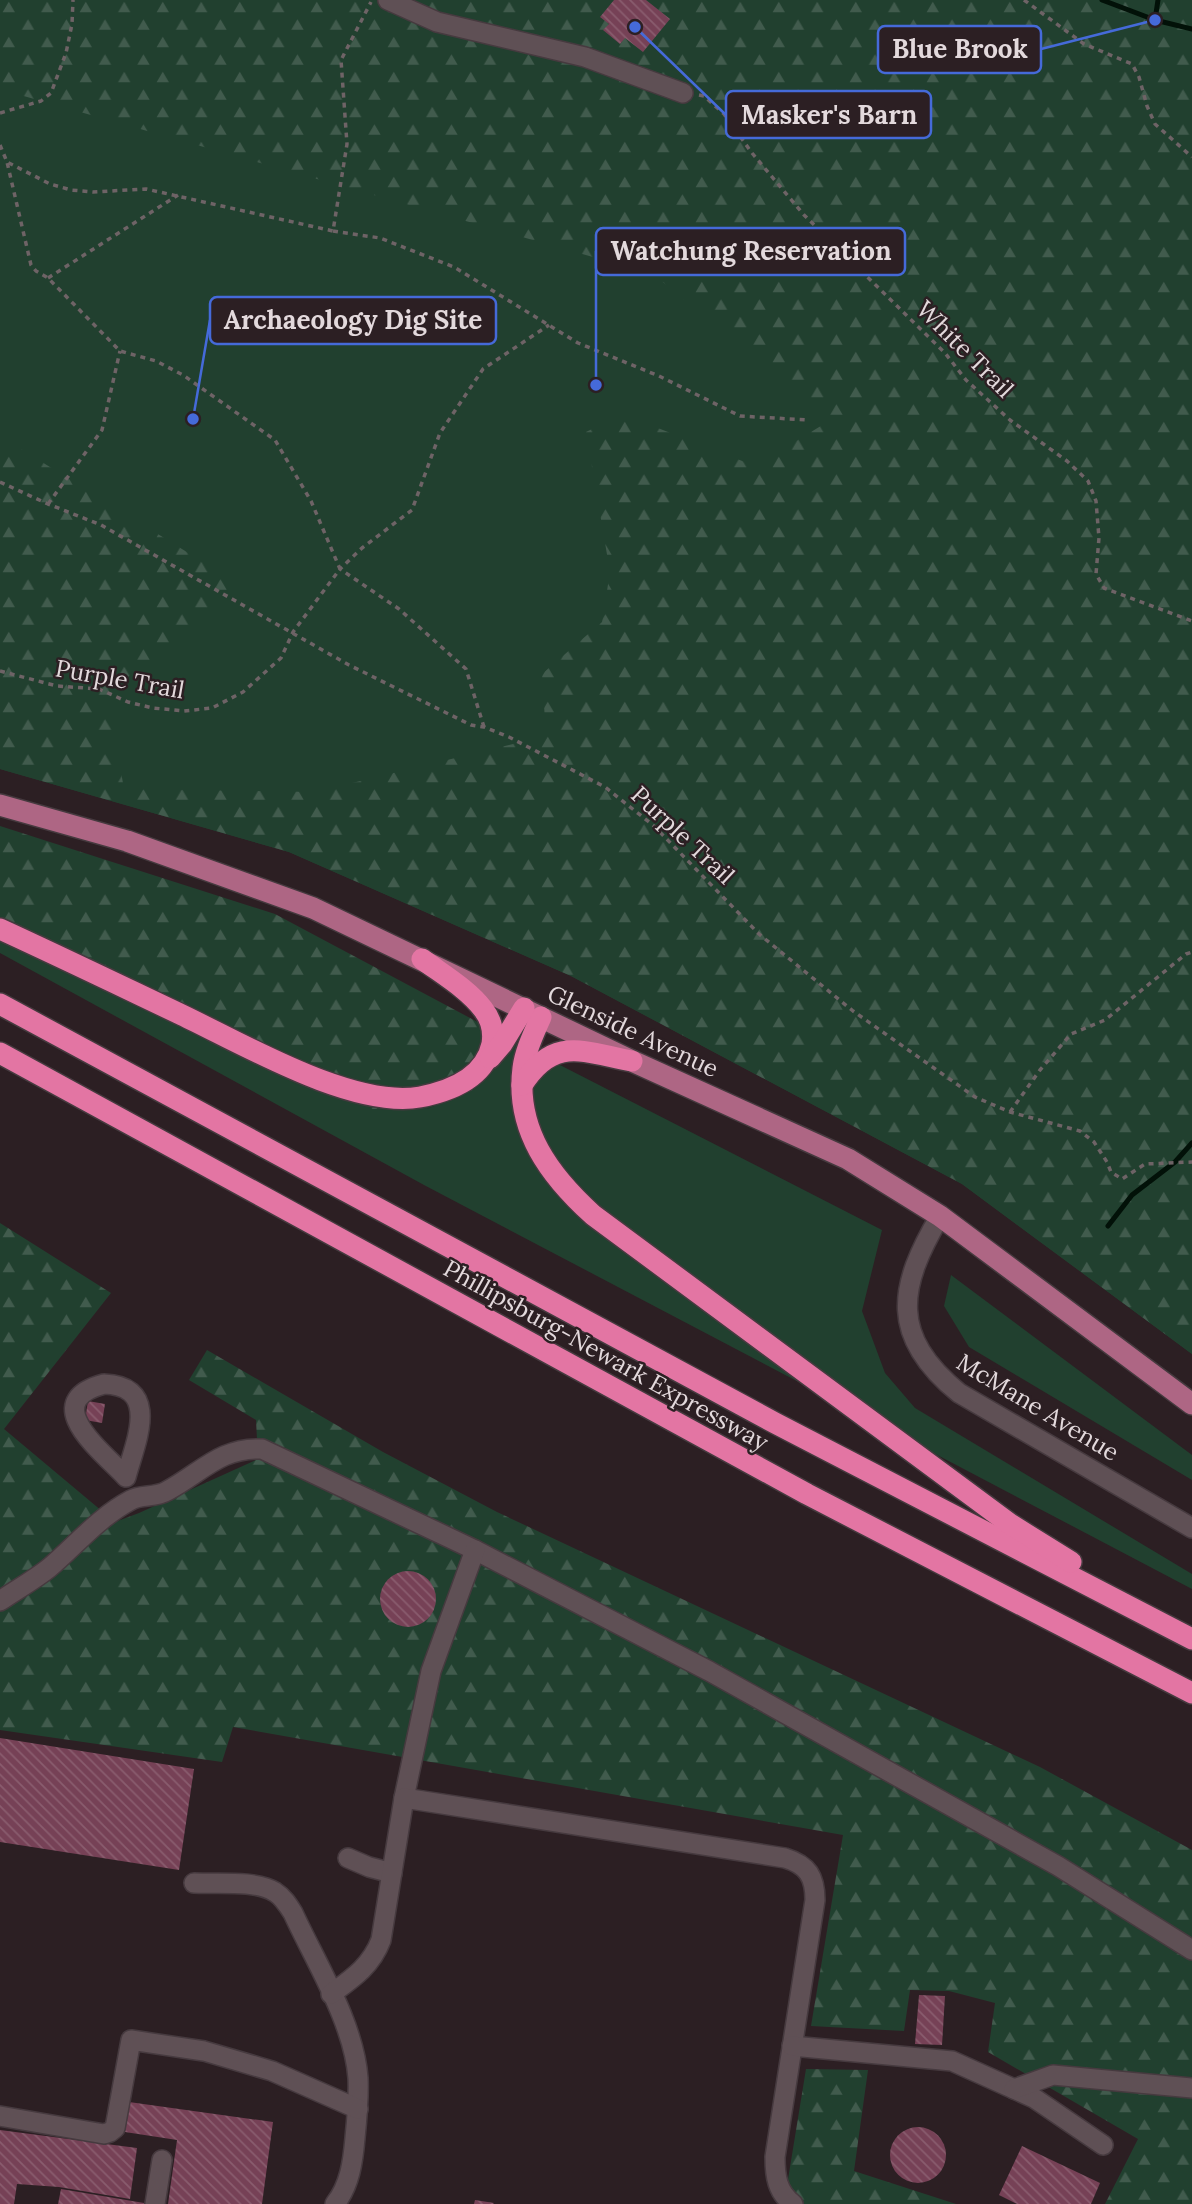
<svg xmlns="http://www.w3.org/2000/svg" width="1192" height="2204" font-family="Lora,serif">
  <defs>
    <pattern id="forest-firs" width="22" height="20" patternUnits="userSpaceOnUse" patternTransform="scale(1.75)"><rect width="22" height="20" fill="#21402f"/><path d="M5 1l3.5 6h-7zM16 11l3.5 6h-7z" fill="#415b4d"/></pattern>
    <pattern id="building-back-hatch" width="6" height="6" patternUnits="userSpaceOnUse" patternTransform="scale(1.75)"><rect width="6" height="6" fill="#764156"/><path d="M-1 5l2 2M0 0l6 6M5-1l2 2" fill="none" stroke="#895c6e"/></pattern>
  </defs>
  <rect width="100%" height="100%" fill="#2c1f23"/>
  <g fill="#21402f">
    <path d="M0,0H1192V1354L962,1184L571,976L289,852L0,769Z"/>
    <path d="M0,922L427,1109L474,1089L517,1043L882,1230L862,1311L885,1373L915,1408L1192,1574V1589L424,1185L0,953Z"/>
    <path d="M951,1275L1192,1455V1480L969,1347L944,1306Z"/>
  </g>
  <g fill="url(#forest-firs)">
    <path d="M0,0H1192V1354L962,1184L571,976L289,852L0,769V436L248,590L107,692L124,789L315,792L546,736L542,674L602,622L610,572L586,432L622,414L755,466L829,421L653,274L13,93L0,99Z"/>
    <path d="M0,826L275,914L517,1043L475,1089L427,1109H371L0,922Z"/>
    <path d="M0,1223L111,1293L4,1429L115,1522L139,1513L258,1459L256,1420L189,1380L207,1350L383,1452L497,1512L1040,1767L1192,1850V2204H1105L1138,2139L988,2052L995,2003L949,1991L910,1990L904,2031L811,2026L843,1835L233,1727L222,1762L0,1730Z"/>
    <path d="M806,2069L868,2070L854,2171L956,2204H784Z"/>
  </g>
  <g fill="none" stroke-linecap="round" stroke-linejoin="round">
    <g stroke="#021108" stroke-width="5">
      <path d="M1102,0L1155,20L1192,29"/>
      <path d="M1155,20L1158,0"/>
      <path d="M1108,1226L1132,1195L1175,1162L1192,1143"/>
    </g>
  </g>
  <g fill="url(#building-back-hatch)">
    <path d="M614,0H646L670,19L643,52L625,38L620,44L603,30L609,24L600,17Z"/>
    <path d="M88,1401L105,1404L102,1423L85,1420Z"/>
    <circle cx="408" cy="1599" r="28"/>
    <path d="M0,1738L194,1769L179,1870L0,1842Z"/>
    <path d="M919,1995L945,1996L942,2045L915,2044Z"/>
    <path d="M129,2102L273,2122L262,2204H168L177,2140L125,2132Z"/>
    <circle cx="918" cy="2155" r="28"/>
    <path d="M0,2130L137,2148L130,2199L59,2187L17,2184L14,2204H0Z"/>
    <path d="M1022,2146L1100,2183L1091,2204H1017L999,2195Z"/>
    <path d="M61,2189L144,2203V2204H58Z"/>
    <path d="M475,2200L494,2203L493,2204H474Z"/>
  </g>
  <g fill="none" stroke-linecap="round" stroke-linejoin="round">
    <defs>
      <g id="minor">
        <path d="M388,0L437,22L585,57L683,93"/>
        <path d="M940,1216C898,1287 889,1336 959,1393L1192,1528"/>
        <path d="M104,1384C162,1386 135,1443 126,1477C104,1453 36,1402 104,1384Z"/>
        <path d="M0,1601C16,1590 34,1580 49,1568C76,1545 99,1517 131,1500C141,1494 155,1498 167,1491C201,1473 220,1447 262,1449L475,1550L709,1671L1058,1866L1192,1950"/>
        <path d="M404,1798L431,1671L475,1550"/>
        <path d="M348,1858L369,1867L392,1873"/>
        <path d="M194,1883C216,1884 257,1880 275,1892C283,1897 288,1905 293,1913C316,1963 354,2023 358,2078C359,2098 357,2118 355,2138C353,2161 350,2185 335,2204"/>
        <path d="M331,1994C353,1978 371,1966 381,1940L404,1798L785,1858C808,1865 815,1877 815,1900L775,2157C775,2176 777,2192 793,2204"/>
        <path d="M792,2046L952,2061L1034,2098L1103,2145"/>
        <path d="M1014,2089L1053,2075L1192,2088"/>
        <path d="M0,2116L104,2134L110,2132L115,2128L131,2040L204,2051L272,2071L358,2109"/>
        <path d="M155,2204L162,2160"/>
      </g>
      <path id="major" d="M0,805L127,841L313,908L632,1061L848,1159L940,1216L1192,1404"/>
      <g id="highway">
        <path d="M0,929C61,957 121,986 182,1015C243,1044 353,1109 420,1097C451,1091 485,1077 492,1044C494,1031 491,1019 483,1009C468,989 442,974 422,959"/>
        <path d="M0,1004L775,1423L1192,1639"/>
        <path d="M541,1017C534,1033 525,1051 523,1068C515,1130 550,1176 593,1215L1010,1524L1071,1562"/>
        <path d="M0,1053L807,1494L1192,1693"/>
        <path d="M490,1058L502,1044L524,1008"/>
        <path d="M522,1085C554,1035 583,1052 632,1061"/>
      </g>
    </defs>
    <use href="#minor" stroke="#463a3f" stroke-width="22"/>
    <use href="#major" stroke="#463a3f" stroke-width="24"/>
    <use href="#highway" stroke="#463a3f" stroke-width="24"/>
    <g stroke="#6e6366" stroke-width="3.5" stroke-dasharray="5 5" stroke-linecap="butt">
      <path d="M1024,0L1084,44L1132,64L1139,77L1147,106L1155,124L1192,157"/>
      <path d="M699,95L704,96L724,114L752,153L804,215L945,353L966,380L1010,420L1067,461L1088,481L1096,501L1099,538L1096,574L1104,588L1192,621"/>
      <path d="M0,113L41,101L51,93L66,53L72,24L73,0"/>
      <path d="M0,145L7,162L50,184L71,190L93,192L146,189L333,231L347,144L341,60L371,2"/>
      <path d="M333,231L380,238L454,267L578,343L659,376L740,416L807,420"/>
      <path d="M48,278L178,195"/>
      <path d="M0,482L48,504L101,525L349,665L471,725L484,727L509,737L605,787L654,826L759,934L853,1011L975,1097L1010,1112L1080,1131L1094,1142L1107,1162L1111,1172L1122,1179L1145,1164L1192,1162"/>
      <path d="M48,504L102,430L120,351"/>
      <path d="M0,671L57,686L99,689L128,702L153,708L184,711L212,708L243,692L281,658L293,632L340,569L311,501L275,440L183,375L156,361L120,351L48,278L36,271L31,265L7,162"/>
      <path d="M484,727L466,669L399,609L340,569L362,548L412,510L440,433L483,369L549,325"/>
      <path d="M1010,1112L1040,1070L1071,1034L1105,1020L1186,954L1192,952"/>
    </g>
    <use href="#minor" stroke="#5f5055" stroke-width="19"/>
    <use href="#major" stroke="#ae6684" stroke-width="21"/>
    <use href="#highway" stroke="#e375a3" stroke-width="21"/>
  </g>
  <g text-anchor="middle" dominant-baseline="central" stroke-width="5" stroke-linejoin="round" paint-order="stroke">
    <g font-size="24" fill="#e3d9dc" stroke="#2c1f23">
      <text transform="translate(965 349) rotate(45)">White Trail</text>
      <text transform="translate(120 679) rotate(10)">Purple Trail</text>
      <text transform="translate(683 835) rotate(43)">Purple Trail</text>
      <text transform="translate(633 1031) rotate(25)">Glenside Avenue</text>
      <text transform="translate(606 1355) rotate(29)">Phillipsburg-Newark Expressway</text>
      <text transform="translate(1038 1407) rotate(31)">McMane Avenue</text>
    </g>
  </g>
  <path fill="none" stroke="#456ad9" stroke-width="2.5" d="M1155 20L1041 49M635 27L726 115M596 385L596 251M193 419L210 320"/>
  <g fill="#456ad9" stroke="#2c1f23" stroke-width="2.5">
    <circle cx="1155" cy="20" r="7"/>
    <circle cx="635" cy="27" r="7"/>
    <circle cx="596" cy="385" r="7"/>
    <circle cx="193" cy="419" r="7"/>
  </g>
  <g fill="#2c1f23" stroke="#456ad9" stroke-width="2.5">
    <rect x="878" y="26" width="163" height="47" rx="7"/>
    <rect x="726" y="91" width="205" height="47" rx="7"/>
    <rect x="596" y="228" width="309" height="47" rx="7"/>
    <rect x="210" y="297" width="286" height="47" rx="7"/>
  </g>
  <g font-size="26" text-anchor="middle" font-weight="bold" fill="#e3d9dc">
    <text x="960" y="58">Blue Brook</text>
    <text x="829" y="124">Masker's Barn</text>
    <text x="751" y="260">Watchung Reservation</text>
    <text x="353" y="329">Archaeology Dig Site</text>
  </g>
</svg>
